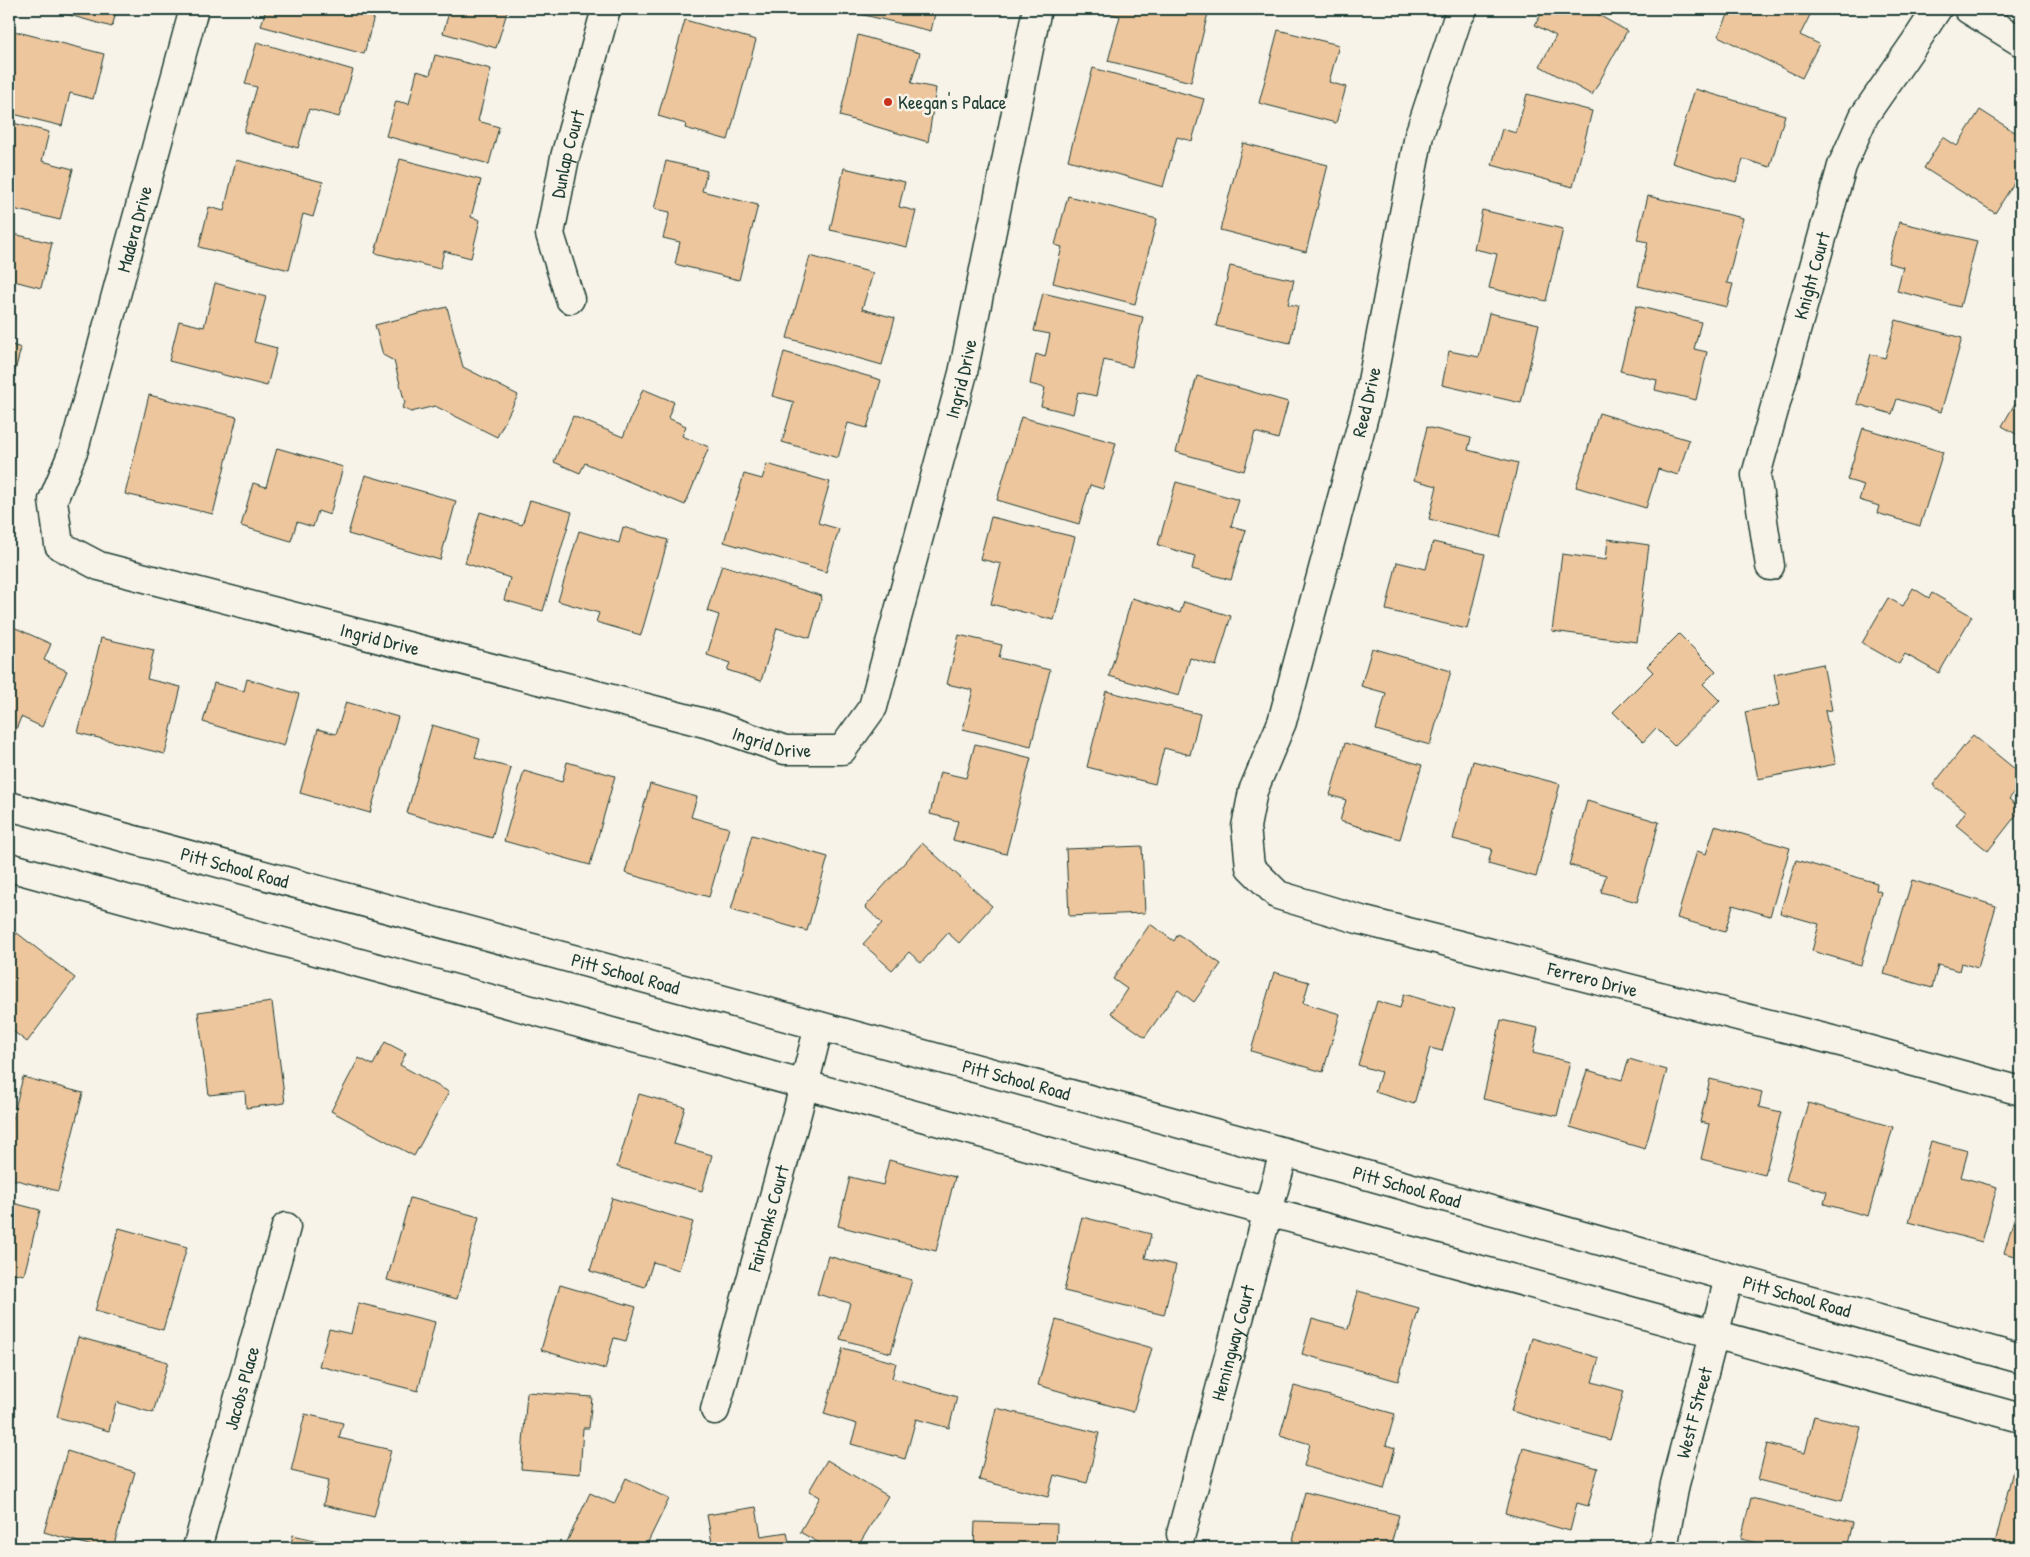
<svg xmlns="http://www.w3.org/2000/svg" width="2030" height="1557" font-family="'Patrick Hand',sans-serif">
  <rect width="100%" height="100%" fill="#f7f3e8"/>
  <filter id="ink" filterUnits="userSpaceOnUse"><feTurbulence type="fractalNoise" baseFrequency=".02" numOctaves="2"/><feDisplacementMap in="SourceGraphic" scale="10" xChannelSelector="R" yChannelSelector="G"/><feConvolveMatrix kernelMatrix="1 2 1 2 8 2 1 2 1" color-interpolation-filters="sRGB"/></filter>
  <g filter="url(#ink)">
    <g fill="#eec69d" stroke="#1f3d34">
      <path d="M48,9H117L112,27Z"/>
      <path d="M266,9H376L364,54L261,26Z"/>
      <path d="M450,9H508L496,48L443,33Z"/>
      <path d="M862,9H936L931,31L860,14Z"/>
      <path d="M1109,9H1209L1191,82L1108,61L1120,16L1108,13Z"/>
      <path d="M1544,9H1588L1627,31L1592,95L1540,66L1556,36L1535,25Z"/>
      <path d="M1731,9H1806L1805,10L1811,13L1800,35L1819,44L1802,78L1718,36Z"/>
      <path d="M685,20L756,40L728,140L685,128L686,124L658,116Z"/>
      <path d="M1278,30L1339,45L1329,82L1346,87L1336,123L1259,103Z"/>
      <path d="M14,31L104,54L93,99L70,93L62,126L9,113V52Z"/>
      <path d="M858,35L920,53L911,83L936,88L928,142L840,116Z"/>
      <path d="M257,42L353,70L339,117L309,109L298,148L244,132L257,87L245,84Z"/>
      <path d="M435,55L491,69L478,121L499,127L489,164L386,136L396,101L409,104L417,71L430,75Z"/>
      <path d="M1093,68L1204,99L1192,141L1177,137L1163,187L1068,160Z"/>
      <path d="M1695,89L1785,115L1770,167L1743,159L1736,182L1672,163Z"/>
      <path d="M1527,94L1592,111L1573,187L1492,165L1502,129L1516,133Z"/>
      <path d="M1980,110L2021,136V172L1995,213L1924,168L1943,137L1957,146Z"/>
      <path d="M9,122L49,132L42,161L73,169L60,220L9,208Z"/>
      <path d="M1243,143L1328,165L1306,252L1220,230Z"/>
      <path d="M400,159L481,180L471,217L480,220L471,258L444,251L440,269L375,253Z"/>
      <path d="M236,160L323,182L313,217L303,214L289,270L199,247L209,207L224,211Z"/>
      <path d="M666,161L707,171L702,191L758,205L739,280L675,264L680,242L663,238L670,212L654,209Z"/>
      <path d="M844,168L905,182L899,207L916,211L907,247L830,230Z"/>
      <path d="M1068,196L1157,219L1135,304L1053,283L1062,247L1055,245Z"/>
      <path d="M1648,196L1743,218L1727,283L1733,284L1727,307L1638,286L1648,242L1637,240Z"/>
      <path d="M1482,210L1563,229L1546,301L1489,288L1497,254L1474,249Z"/>
      <path d="M1899,222L1977,241L1960,307L1897,291L1903,267L1888,263Z"/>
      <path d="M9,233L52,243L41,288L14,281L9,303Z"/>
      <path d="M810,256L873,273L862,309L895,318L882,365L787,338Z"/>
      <path d="M1230,266L1294,280L1288,304L1298,306L1290,343L1216,326Z"/>
      <path d="M215,283L266,297L254,342L277,348L267,386L169,361L179,321L204,327Z"/>
      <path d="M1043,293L1143,317L1132,367L1104,360L1096,396L1078,392L1073,414L1041,406L1045,388L1030,384L1036,354L1045,357L1050,334L1034,331Z"/>
      <path d="M1636,306L1701,322L1694,349L1707,352L1696,400L1655,390L1657,380L1620,371Z"/>
      <path d="M447,307L463,367L518,395L497,437L435,406L411,412L402,408L405,403L394,361L383,355L375,325Z"/>
      <path d="M1489,313L1539,324L1521,403L1442,385L1449,351L1479,357Z"/>
      <path d="M1896,320L1962,338L1941,412L1897,399L1892,414L1857,404L1871,354L1885,358Z"/>
      <path d="M9,344L21,348L9,394Z"/>
      <path d="M784,352L881,380L867,428L848,423L838,458L782,442L794,402L772,396Z"/>
      <path d="M1197,376L1288,402L1278,439L1255,432L1244,471L1176,452Z"/>
      <path d="M643,389L674,402L668,418L686,426L682,436L709,447L685,505L585,463L580,473L554,462L573,416L623,437Z"/>
      <path d="M2021,393V437L2002,426Z"/>
      <path d="M149,395L237,417L213,514L125,494Z"/>
      <path d="M1599,413L1689,440L1678,475L1658,469L1646,508L1576,487Z"/>
      <path d="M1021,417L1116,443L1103,489L1090,485L1079,524L997,500Z"/>
      <path d="M1427,427L1471,438L1468,450L1518,463L1500,537L1429,519L1437,486L1414,480Z"/>
      <path d="M1863,428L1943,452L1920,526L1877,513L1879,506L1859,500L1864,485L1847,480Z"/>
      <path d="M277,448L343,467L330,515L318,511L313,527L297,522L291,541L241,526L253,483L266,487Z"/>
      <path d="M767,464L830,482L818,523L839,529L826,572L724,542L744,474L762,479Z"/>
      <path d="M365,475L456,501L440,560L348,534Z"/>
      <path d="M1176,482L1239,500L1231,526L1246,530L1231,580L1192,569L1195,556L1158,545Z"/>
      <path d="M530,500L572,512L543,611L504,600L510,578L465,563L480,512L522,525Z"/>
      <path d="M991,517L1075,537L1054,620L991,604L1001,564L980,559Z"/>
      <path d="M623,527L668,540L641,635L596,622L599,613L558,601L579,531L619,543Z"/>
      <path d="M1608,539L1649,545L1637,642L1552,631L1562,554L1606,560Z"/>
      <path d="M1433,542L1485,554L1467,629L1386,610L1397,562L1426,569Z"/>
      <path d="M722,565L822,596L810,638L777,628L761,681L727,670L730,663L707,655L719,615L707,611Z"/>
      <path d="M1913,588L1929,598L1932,593L1972,616L1939,673L1905,654L1899,664L1862,643L1888,598L1903,606Z"/>
      <path d="M1132,598L1180,613L1184,602L1231,616L1216,666L1190,658L1179,696L1109,676Z"/>
      <path d="M9,625L51,644L44,660L67,671L42,727L21,717L13,737L9,736Z"/>
      <path d="M1679,634L1716,671L1703,684L1720,701L1674,746L1656,728L1643,742L1613,712L1653,672L1647,666Z"/>
      <path d="M959,635L1002,645L999,658L1050,670L1031,746L963,729L973,690L947,684Z"/>
      <path d="M101,638L154,650L147,679L181,687L165,754L78,733Z"/>
      <path d="M1372,648L1451,671L1430,745L1376,730L1386,693L1361,686Z"/>
      <path d="M1823,664L1832,710L1825,711L1836,764L1758,779L1745,712L1780,705L1774,674Z"/>
      <path d="M247,679L299,694L284,746L203,722L214,683L244,691Z"/>
      <path d="M1106,691L1200,714L1190,755L1164,748L1155,784L1087,767Z"/>
      <path d="M346,702L398,717L370,813L300,793L318,729L336,734Z"/>
      <path d="M432,725L480,739L475,758L511,768L492,838L407,813Z"/>
      <path d="M1973,735L2021,774V784L2009,799L2021,809L1988,851L1956,825L1966,811L1933,785Z"/>
      <path d="M1345,743L1422,765L1400,839L1340,821L1346,800L1330,795Z"/>
      <path d="M975,744L1031,758L1006,854L953,840L958,821L930,814L940,772L966,778Z"/>
      <path d="M1473,761L1560,784L1536,877L1488,864L1492,849L1453,839Z"/>
      <path d="M567,762L615,776L590,865L504,841L524,771L562,782Z"/>
      <path d="M650,784L697,797L691,817L729,828L709,897L625,873Z"/>
      <path d="M1587,801L1659,822L1637,902L1601,892L1606,875L1569,865Z"/>
      <path d="M1715,826L1790,848L1770,916L1733,905L1725,932L1677,918L1697,851L1706,854Z"/>
      <path d="M752,835L828,857L807,931L731,910Z"/>
      <path d="M922,843L992,906L959,943L948,933L921,963L909,952L892,970L863,944L882,923L865,907Z"/>
      <path d="M1142,846L1145,913L1069,916L1066,849Z"/>
      <path d="M1796,860L1877,883L1876,890L1881,892L1861,965L1812,951L1819,924L1780,913Z"/>
      <path d="M1912,880L1996,906L1978,968L1961,963L1959,971L1938,965L1932,988L1884,974Z"/>
      <path d="M1150,924L1174,941L1178,934L1221,964L1194,1002L1178,990L1145,1037L1111,1013L1127,989L1113,979Z"/>
      <path d="M17,933L75,978L27,1042L9,1028V943Z"/>
      <path d="M1274,972L1309,982L1303,1003L1340,1014L1323,1072L1251,1051Z"/>
      <path d="M1404,994L1455,1009L1442,1051L1430,1048L1414,1104L1375,1092L1381,1072L1358,1065L1377,1001L1400,1008Z"/>
      <path d="M272,1002L285,1103L246,1108L245,1091L209,1095L198,1012Z"/>
      <path d="M1501,1020L1538,1028L1533,1053L1570,1062L1557,1116L1483,1099Z"/>
      <path d="M385,1042L406,1053L400,1065L449,1092L414,1156L331,1111L359,1058L373,1065Z"/>
      <path d="M1629,1059L1667,1070L1645,1149L1570,1127L1587,1070L1622,1080Z"/>
      <path d="M23,1077L83,1093L58,1191L9,1178V1132Z"/>
      <path d="M1710,1079L1762,1092L1759,1107L1781,1112L1765,1175L1701,1159L1709,1124L1700,1122Z"/>
      <path d="M639,1094L685,1107L674,1144L712,1155L702,1191L617,1167Z"/>
      <path d="M1808,1103L1893,1127L1868,1216L1824,1204L1827,1192L1786,1180Z"/>
      <path d="M1931,1141L1968,1151L1961,1177L1997,1187L1982,1242L1909,1222Z"/>
      <path d="M889,1160L955,1177L936,1251L838,1226L850,1177L883,1185Z"/>
      <path d="M2021,1195V1258L2004,1253Z"/>
      <path d="M410,1198L479,1217L457,1299L387,1280Z"/>
      <path d="M612,1198L693,1222L679,1270L653,1262L645,1287L590,1271Z"/>
      <path d="M9,1202L40,1210L24,1275L9,1272Z"/>
      <path d="M1082,1217L1151,1234L1145,1258L1176,1265L1164,1315L1064,1291Z"/>
      <path d="M119,1228L187,1247L163,1330L95,1311Z"/>
      <path d="M828,1256L912,1280L891,1353L840,1339L850,1303L817,1294Z"/>
      <path d="M560,1285L636,1307L626,1341L614,1338L605,1369L541,1350Z"/>
      <path d="M1358,1291L1419,1308L1398,1381L1302,1354L1312,1319L1348,1329Z"/>
      <path d="M358,1303L435,1322L418,1391L319,1366L329,1329L351,1334Z"/>
      <path d="M1056,1320L1152,1348L1133,1412L1038,1385Z"/>
      <path d="M78,1337L168,1362L153,1413L116,1402L109,1431L57,1417Z"/>
      <path d="M1532,1338L1599,1358L1592,1382L1624,1391L1610,1440L1511,1411Z"/>
      <path d="M843,1348L896,1363L892,1378L957,1397L949,1428L916,1419L905,1459L851,1444L857,1424L824,1414Z"/>
      <path d="M1294,1386L1395,1414L1386,1445L1395,1448L1384,1489L1304,1466L1310,1444L1280,1435Z"/>
      <path d="M527,1392L592,1397L589,1428H583L580,1474L521,1469Z"/>
      <path d="M996,1408L1099,1433L1087,1483L1054,1475L1048,1497L979,1480Z"/>
      <path d="M305,1414L343,1423L339,1438L391,1450L374,1517L323,1505L329,1480L291,1471Z"/>
      <path d="M1814,1416L1861,1427L1842,1501L1758,1480L1767,1444L1805,1453Z"/>
      <path d="M1523,1448L1598,1468L1588,1506L1577,1503L1570,1531L1505,1513Z"/>
      <path d="M67,1451L135,1472L113,1548H99L44,1532Z"/>
      <path d="M827,1460L888,1496L857,1548H828L800,1532L820,1497L809,1491Z"/>
      <path d="M2013,1470L2021,1472V1548H2011L1995,1544Z"/>
      <path d="M626,1478L669,1499L645,1548H564L590,1493L614,1504Z"/>
      <path d="M1305,1492L1399,1515L1390,1548H1291Z"/>
      <path d="M1751,1498L1853,1523L1847,1548H1767V1545L1741,1539Z"/>
      <path d="M756,1507L761,1536L787,1532L790,1548H713L707,1515Z"/>
      <path d="M975,1522L1057,1524L1056,1548H974Z"/>
      <path d="M293,1535L348,1548H290Z"/>
    </g>
    <g fill="none" stroke-linecap="round" stroke-linejoin="round">
      <defs>
        <g id="minor">
          <path id="s1" d="M194,9L74,449L53,500L59,545L99,566L716,726L785,750H842L873,707L963,373L1037,9"/>
          <path id="s2" d="M1463,9L1457,20L1419,135L1369,397L1282,722L1253,791L1246,827L1250,867L1278,895L1361,920L1848,1044L2021,1091"/>
          <path d="M1968,9L2021,42"/>
          <path id="s3" d="M570,299L550,234L565,157L606,9"/>
          <path id="s4" d="M1770,566L1756,475L1842,166L1864,116L1916,41L1937,9"/>
          <path id="s5" d="M715,1410L797,1113L819,1026"/>
          <path id="s6" d="M1181,1534L1284,1152"/>
          <path id="s7" d="M197,1548L286,1227"/>
          <path id="s8" d="M1663,1548L1675,1484L1729,1278"/>
        </g>
        <g id="secondary">
          <path id="s9" d="M9,806L1284,1152L2021,1359"/>
          <path d="M9,867L2021,1418"/>
        </g>
      </defs>
      <use href="#minor" stroke="#1f3d34" stroke-width="31"/>
      <use href="#secondary" stroke="#1f3d34" stroke-width="31"/>
      <use href="#minor" stroke="#f7f3e8" stroke-width="28"/>
      <use href="#secondary" stroke="#f7f3e8" stroke-width="28"/>
    </g>
  </g>
  <circle fill="#c8321e" stroke="#f7f3e8" stroke-width="2" cx="888" cy="102" r="5"/>
  <g text-anchor="middle" dominant-baseline="central" stroke-width="5" stroke-linejoin="round" paint-order="stroke">
    <g font-size="19" fill="#1f3d34" stroke="#f7f3e8" text-anchor="start">
      <text x="898" y="102">Keegan's Palace</text>
    </g>
    <g font-size="19" fill="#1f3d34" stroke="#f7f3e8">
      <text stroke="none"><textPath href="#s3" startOffset="150">Dunlap Court</textPath></text>
      <text transform="translate(134 229) rotate(-75)">Madera Drive</text>
      <text stroke="none"><textPath href="#s4" startOffset="299">Knight Court</textPath></text>
      <text stroke="none"><textPath href="#s1" startOffset="1762">Ingrid Drive</textPath></text>
      <text transform="translate(1366 402) rotate(-77)">Reed Drive</text>
      <text stroke="none"><textPath href="#s1" startOffset="892">Ingrid Drive</textPath></text>
      <text stroke="none"><textPath href="#s1" startOffset="1298">Ingrid Drive</textPath></text>
      <text stroke="none"><textPath href="#s9" startOffset="234">Pitt School Road</textPath></text>
      <text stroke="none"><textPath href="#s9" startOffset="639">Pitt School Road</textPath></text>
      <text stroke="none"><textPath href="#s2" startOffset="1254">Ferrero Drive</textPath></text>
      <text stroke="none"><textPath href="#s9" startOffset="1044">Pitt School Road</textPath></text>
      <text stroke="none"><textPath href="#s9" startOffset="1449">Pitt School Road</textPath></text>
      <text stroke="none"><textPath href="#s5" startOffset="199">Fairbanks Court</textPath></text>
      <text stroke="none"><textPath href="#s9" startOffset="1854">Pitt School Road</textPath></text>
      <text stroke="none"><textPath href="#s6" startOffset="198">Hemingway Court</textPath></text>
      <text stroke="none"><textPath href="#s7" startOffset="166">Jacobs Place</textPath></text>
      <text stroke="none"><textPath href="#s8" startOffset="139">West F Street</textPath></text>
    </g>
  </g>
  <rect width="2030" height="1557" fill="none" stroke="#f7f3e8" stroke-width="30"/>
  <rect x="15" y="15" width="2000" height="1527" fill="none" stroke="#1f3d34" stroke-width="2" filter="url(#ink)"/>
</svg>
